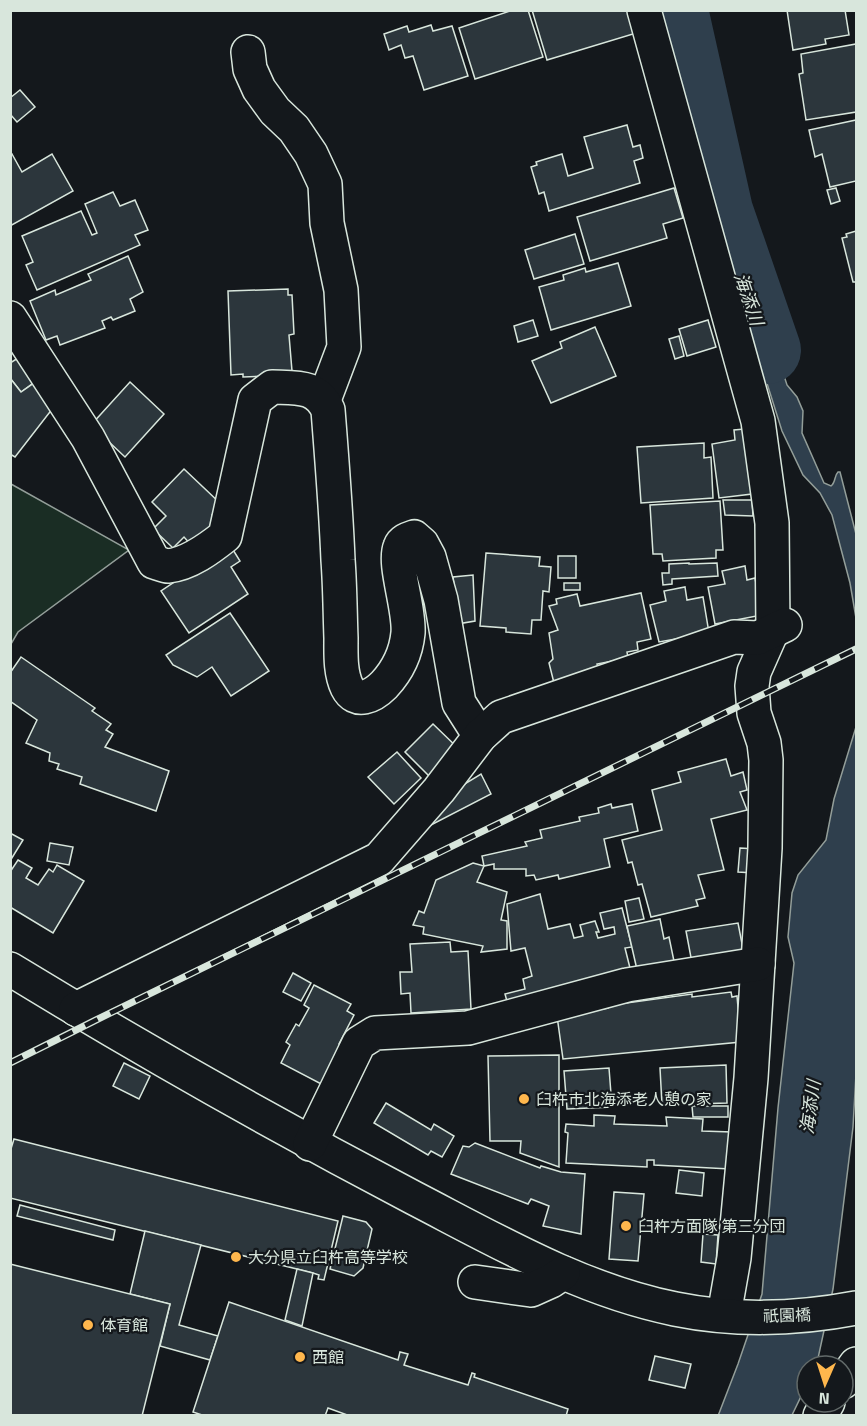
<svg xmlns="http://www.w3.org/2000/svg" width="867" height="1426" font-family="'Titillium Web','Noto Sans JP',sans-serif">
  <rect width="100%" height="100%" fill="#14181c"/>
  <path fill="#1a2d24" stroke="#939e99" stroke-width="1.5" d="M11,484L129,550L18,632L11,644Z"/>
  <g fill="#2f3f4d" stroke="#939e99" stroke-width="1.5">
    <path d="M746,258L787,385L797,397L803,411L802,433L824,483L831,486C836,482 834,476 838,472H840L856,534V618L850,583L832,515L820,493L803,475L782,431L730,266Z"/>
    <path d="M856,727V1074L853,1127L833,1289L817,1363L815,1366H807V1384L792,1415L718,1416L738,1364L762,1294L778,1108L794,963L788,937L792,893L798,875L826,840L834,799Z"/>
  </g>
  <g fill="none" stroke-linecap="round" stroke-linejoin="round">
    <path stroke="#2f3f4d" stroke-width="68" d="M674,10L719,211L767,350"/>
  </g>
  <g fill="#2c363c" stroke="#d8e6dc" stroke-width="1.5">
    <path d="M513,10H528L543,57L475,79L459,28Z"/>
    <path d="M532,10H629L633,34L547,60Z"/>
    <path d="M787,10H845L849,35L825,39L826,44L793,50Z"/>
    <path d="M431,25L433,31L452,26L468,76L424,90L413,56L405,58L401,45L389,50L384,34L407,26L409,32Z"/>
    <path d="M856,44V112L806,120L799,74L803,73L801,54Z"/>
    <path d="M20,90L35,107L17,122L10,114V98Z"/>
    <path d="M856,120V181L830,187L822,154L815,157L809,130Z"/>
    <path d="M627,125L633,147L640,145L643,158L634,161L640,183L549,211L544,192L539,194L531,167L537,165L536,162L562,154L568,176L593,168L584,137Z"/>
    <path d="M12,154L22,172L52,154L73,191L10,226V155Z"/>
    <path d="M674,188L683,218L663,224L667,238L590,261L577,217Z"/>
    <path d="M836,188L840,201L831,204L827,190Z"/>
    <path d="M113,192L120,206L135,200L148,230L135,235L140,245L37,290L26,265L33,262L22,236L81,211L92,235L97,233L85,204Z"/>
    <path d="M856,231V282H853L842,238L847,237L846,234Z"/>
    <path d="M575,234L584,264L534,279L525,250Z"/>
    <path d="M128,256L143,292L130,299L135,311L113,320L111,317L102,321L105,328L60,345L57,336L46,340L30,301L55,290L56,295L91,280L88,274Z"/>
    <path d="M618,263L631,306L551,330L539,287L564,280L563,275L585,268L586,272Z"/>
    <path d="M288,289V295H292L294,334L289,335L292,371L269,376L243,377V374L231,375L228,291Z"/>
    <path d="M533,320L538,336L518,342L514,326Z"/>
    <path d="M708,320L716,347L687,356L679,329Z"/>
    <path d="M595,327L616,376L551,403L532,361L562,348L560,342Z"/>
    <path d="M679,336L684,356L675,359L669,339Z"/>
    <path d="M23,355L40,378L21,392L10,378V363Z"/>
    <path d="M10,378L21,392L37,381L53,408L15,457L10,454Z"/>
    <path d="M130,382L164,414L125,457L91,425Z"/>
    <path d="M744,429L752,494L719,498L712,444L735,440L734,430Z"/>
    <path d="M704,443V458L711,457L713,498L641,503L637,447Z"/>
    <path d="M184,469L222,505L212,515L218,521L193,547L184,537L173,548L153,529L166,516L152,502Z"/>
    <path d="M723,500H752L753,516L725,515Z"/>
    <path d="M720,501L723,550H716V558L663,561L662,554H653L650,505Z"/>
    <path d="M230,545L240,561L231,567L248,594L189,633L161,591Z"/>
    <path d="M486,553L540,557L539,566L551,567L549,592L543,591L541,620H532L531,634L506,632V628L480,626Z"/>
    <rect x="558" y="556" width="18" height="22"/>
    <path d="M689,563V564L717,563L718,576L672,579V584L663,585L662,573H669V564Z"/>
    <path d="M745,566L747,580L755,578L762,615L715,624L708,587L725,584L722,571Z"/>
    <path d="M473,575L475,621L457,624V605L453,577Z"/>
    <rect x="564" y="583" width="16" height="7"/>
    <path d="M685,587L687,600L703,597L709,633L659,642L650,605L666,601L664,591Z"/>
    <path d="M641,593L651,639L637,642L638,650L627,652L628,658L597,664L599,670L554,683L549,663L553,659L549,633L558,630L549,606L557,604L556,599L577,594L580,606Z"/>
    <path d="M230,613L269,671L231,696L212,667L197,677L173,665L166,655Z"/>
    <path d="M21,657L95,708L92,711L111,724L106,730L113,734L105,747L169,771L156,811L80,784L82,777L57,769L59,764L49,761L50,753L26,743L37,720L10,701V673Z"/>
    <path d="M433,724L461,751L434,781L405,752Z"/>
    <path d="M397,752L421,778L394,804L368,777Z"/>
    <path d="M726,759L731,776L743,772L747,790L740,792L747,810L711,819L724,870L698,875L705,898L696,900L698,906L651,917L642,884L638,885L632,862L628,863L622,840L662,830L652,790L681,782L678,772Z"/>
    <path d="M481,774L491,794L431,825L426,816L451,801L448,794Z"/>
    <path d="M611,804L612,808L632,804L638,831L604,839L610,867L559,879L558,875L536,880L534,875L526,876V869H494V864L484,866L482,856L527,846L525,842L542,838L540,830L580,821L579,817L599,813L598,808Z"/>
    <path d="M10,833L23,840L10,861Z"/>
    <path d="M50,843L73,847L69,865L47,861Z"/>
    <path d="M740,848L756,849L754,873L738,872Z"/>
    <path d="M18,860L32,868L26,878L38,885L49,869L53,872L57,865L84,881L53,933L10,907V872Z"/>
    <path d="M473,863L484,866L477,882L507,892L501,920L507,921V949L481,952L483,946L423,934L424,927L413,925L419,911L424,913L436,880Z"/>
    <path d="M540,894L548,929L570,924L574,938L583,936L580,925L595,921L599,932H596L598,938L615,934L614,927L604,929L600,913L622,908L632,947L625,948L631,972L508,1005L505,994L525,989L523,979L532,976L525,948L511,951L507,904Z"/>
    <path d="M639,898L644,919L629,922L625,901Z"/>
    <path d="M660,919L664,939L669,937L675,966L638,974L627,926Z"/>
    <path d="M738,923L744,954L692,963L686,931Z"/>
    <path d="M450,942L451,952L468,951L471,1009L411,1013L410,993L401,994L400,972H412L410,944Z"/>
    <path d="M293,973L311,983L301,1001L283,992Z"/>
    <path d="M314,985L351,1004L347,1011L354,1015L339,1044L345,1047L325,1086L281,1063L290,1045L286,1042L296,1024L299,1026L309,1008L304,1005Z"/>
    <path d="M731,992L732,997L737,996L741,1042L563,1059L557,1016L608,1008L607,997L626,993L627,1003L692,994V997Z"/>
    <path d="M559,1055V1167L520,1153L521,1141H490L488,1056Z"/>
    <path d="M124,1063L150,1076L139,1099L113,1086Z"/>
    <path d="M726,1065L727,1103L662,1105L660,1068Z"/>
    <path d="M609,1068L612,1107L567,1109L564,1071Z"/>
    <path d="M386,1103L431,1130L434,1124L454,1136L442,1157L431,1151L428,1155L374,1123Z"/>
    <path d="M692,1106H728V1117H693Z"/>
    <path d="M594,1115L615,1116L614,1124L667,1126L666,1117L703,1119L702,1131L732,1132L730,1169L654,1165V1160H647V1167L566,1163L568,1133L565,1132L566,1124L594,1126Z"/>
    <path d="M14,1139L338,1221L324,1280L318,1279L319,1275L313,1273L10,1198V1152Z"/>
    <path d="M475,1143L540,1168L541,1166L561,1172L585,1174L581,1234L543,1226L549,1206L531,1199L528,1204L451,1174L463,1146L469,1147Z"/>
    <path d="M679,1170L704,1173L702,1196L676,1193Z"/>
    <path d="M614,1192L644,1194L638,1261L609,1259Z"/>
    <path d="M20,1205L115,1230L113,1240L17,1216Z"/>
    <path d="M343,1216L366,1222L372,1229L363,1268L354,1276L330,1269Z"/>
    <path d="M145,1231L201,1245L179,1325L218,1336L210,1360L160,1346L170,1304L130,1294Z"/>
    <path d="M703,1234L718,1235L716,1264L701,1262Z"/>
    <path d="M10,1264L170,1304L142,1416H10Z"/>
    <path d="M297,1269L313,1273L302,1326L285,1320Z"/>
    <path d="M229,1302L398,1360L400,1352L408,1354L404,1365L468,1385L472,1373L475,1374L474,1377L568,1409L566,1416H350L328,1408L325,1416H205L193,1412Z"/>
    <path d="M655,1356L691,1364L685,1388L649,1380Z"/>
  </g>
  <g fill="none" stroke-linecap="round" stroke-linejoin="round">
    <defs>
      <g id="minor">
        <path d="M644,10L758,421L772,523L773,629L754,672L752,686L754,713L764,743L766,760L765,848L751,1078L734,1258L724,1315"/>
        <path d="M248,52L250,69L259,89L275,111L294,129L311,154L325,184L327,223L341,290L344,347L324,400"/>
        <path d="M10,318L88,438L154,562C159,563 164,566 168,566C189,564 210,548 225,536L255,400L272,387C297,388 317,385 328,410C332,460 336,510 338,560C340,586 340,612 341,638C341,654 340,672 347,687C356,705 373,696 384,685C398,670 406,654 408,633C410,609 393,564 400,547C402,541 408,539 414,537L422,544L429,557L441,600L459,703L480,736"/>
        <path d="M10,969C143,1050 277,1126 414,1198C497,1241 581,1290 675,1309C734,1321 798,1319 856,1308"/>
        <path d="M76,1009L379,859L439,790L480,736L501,717L734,637L758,638L785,625"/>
        <path d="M310,1144L359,1043L375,1033L468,1028L627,985L758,964"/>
        <path d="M475,1282L531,1290L551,1281L563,1273"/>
        <path d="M843,1382L856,1364"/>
        <path d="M820,1416L828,1402"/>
      </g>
    </defs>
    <use href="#minor" stroke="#d8e6dc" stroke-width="36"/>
    <use href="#minor" stroke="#14181c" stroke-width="33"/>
    <defs>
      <path id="rail" d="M10,1063L96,1020L856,649"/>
    </defs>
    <use href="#rail" stroke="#d8e6dc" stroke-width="7"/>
    <use href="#rail" stroke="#14181c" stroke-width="4.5" stroke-dasharray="14" stroke-linecap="butt"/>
  </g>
  <g fill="#ffb74d" stroke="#14181c" stroke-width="2">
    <circle cx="524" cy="1099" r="6"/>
    <circle cx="626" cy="1226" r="6"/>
    <circle cx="236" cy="1257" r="6"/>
    <circle cx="88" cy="1325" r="6"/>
    <circle cx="300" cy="1357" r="6"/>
  </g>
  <g text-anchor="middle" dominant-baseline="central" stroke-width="4.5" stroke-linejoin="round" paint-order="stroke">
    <g font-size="16" fill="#d8e6dc" stroke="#14181c" text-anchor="start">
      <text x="536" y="1099">臼杵市北海添老人憩の家</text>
      <text x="638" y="1226">臼杵方面隊 第三分団</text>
      <text x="248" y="1257">大分県立臼杵高等学校</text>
      <text x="100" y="1325">体育館</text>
      <text x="312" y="1357">西館</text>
    </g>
    <g font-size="16" fill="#d8e6dc" stroke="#14181c">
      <text transform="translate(787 1315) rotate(-2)">祇園橋</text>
    </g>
    <g font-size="18" font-style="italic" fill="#d8e6dc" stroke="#14181c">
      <text transform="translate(749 299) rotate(71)">海添川</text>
      <text transform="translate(810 1107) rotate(-82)">海添川</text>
    </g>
  </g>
  <rect width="867" height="1426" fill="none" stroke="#d8e6dc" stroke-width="24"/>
  <g transform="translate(825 1384) rotate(183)"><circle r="28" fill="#14181c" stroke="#626a69" stroke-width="1.5"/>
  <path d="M0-4.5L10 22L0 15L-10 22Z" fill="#ffb74d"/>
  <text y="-9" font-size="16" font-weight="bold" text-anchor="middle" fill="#d8e6dc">N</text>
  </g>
</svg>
